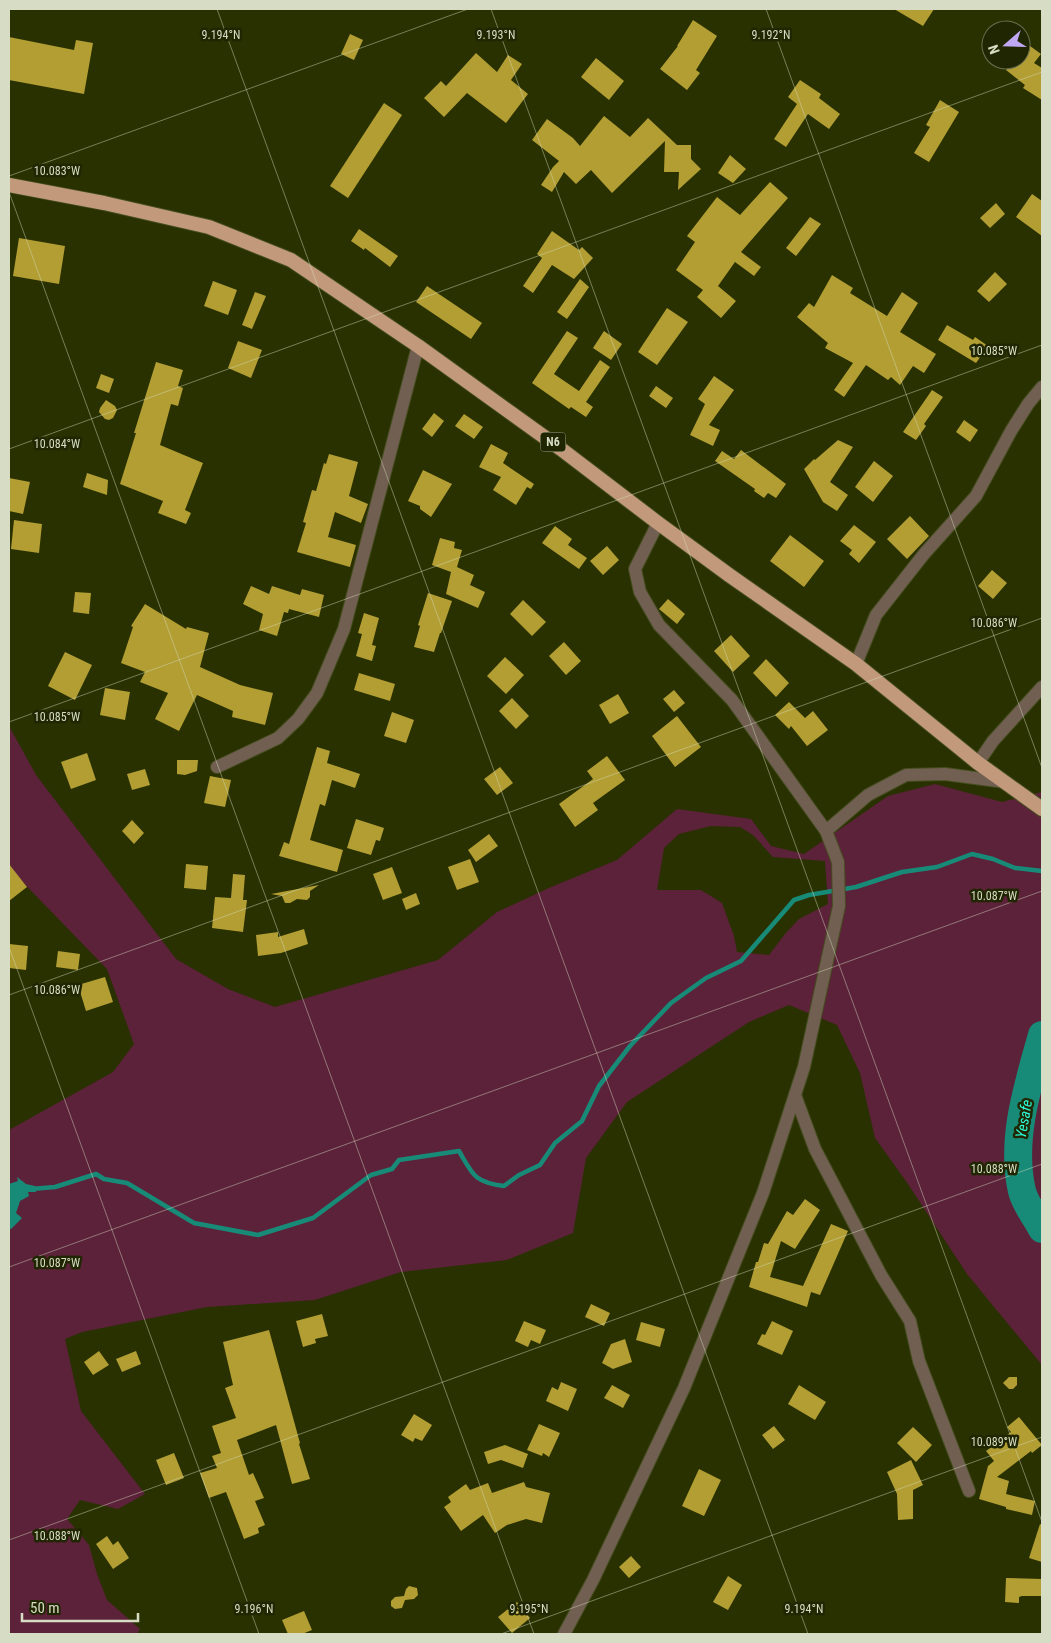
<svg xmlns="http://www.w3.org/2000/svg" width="1051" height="1643" font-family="'Roboto Condensed',sans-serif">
  <rect width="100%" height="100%" fill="#293100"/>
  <path fill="#5c2239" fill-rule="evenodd" d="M9,726L36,775L176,959L228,989L275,1007L438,960L497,912L551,887L617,860L677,809L751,819L771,846L804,854L888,796L935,784L1002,802L1042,792V1365L967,1274L908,1184L875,1138L860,1073L837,1025L789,1005L749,1022L627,1102L586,1158L573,1233L507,1260L401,1272L315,1300L207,1307L82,1332L65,1339L81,1411L145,1494L118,1509L80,1500L67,1519L89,1545L97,1574L107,1600L140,1629L137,1634H9V1130L113,1072L134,1044L107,969L9,868ZM711,826L740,827L753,835L773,857L825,861L828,904L799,919L785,934L769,955L737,952L734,936L722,903L701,890H657L664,848L679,834Z"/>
  <path fill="#188b78" d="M17,1177L26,1184L35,1186L36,1192H28L29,1196L20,1201L16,1213L22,1218L11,1229L9,1228V1184L18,1181Z"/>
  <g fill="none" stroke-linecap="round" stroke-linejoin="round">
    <path stroke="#188b78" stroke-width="4.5" d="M31,1189L55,1187L96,1174L104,1179L127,1183L194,1223L258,1235L313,1218L371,1175L392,1169L399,1160L459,1151C473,1175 474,1182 504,1186L519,1175L540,1165L555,1143L582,1121L599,1086L630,1046L671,1003L706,978L741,961L794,900L809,895L856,887L902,872L937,867L972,854L993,859L1015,868L1042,871"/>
    <path stroke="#188b78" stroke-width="28" d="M1042,1035C1028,1085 1010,1140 1022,1191C1025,1204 1036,1217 1042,1229"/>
  </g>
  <g fill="#b29e33">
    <path d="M894,9H934L923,26Z"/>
    <path d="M693,20L717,36L696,70L700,73L687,90L660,69L678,46H677Z"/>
    <path d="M350,34L363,40L354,60L341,54Z"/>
    <path d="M9,37L74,50L76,40L93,43L84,94L9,80Z"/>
    <path d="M1026,43L1041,54L1034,63L1042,68V100L1023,88L1025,85L1006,70L1013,60H1021V49Z"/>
    <path d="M476,53L497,72L508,55L522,64L511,80L528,94L506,123L467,93L444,117L424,98L441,81L446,86Z"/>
    <path d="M596,58L624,81L609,100L581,77Z"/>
    <path d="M800,80L821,94L819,98L840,114L829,129L808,114L786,147L774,139L797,104L788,97Z"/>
    <path d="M940,100L959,112L929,162L914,153L930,127L926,125Z"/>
    <path d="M384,103L402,115L348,198L330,186Z"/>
    <path d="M604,116L630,137L648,118L677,145H691V159L701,169L678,190L679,172H664L665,141L612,193L591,170L576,184L564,172L552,192L541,185L553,167L559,161L532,140L547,119L573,138L580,146Z"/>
    <path d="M730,155L746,169L733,183L718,173Z"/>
    <path d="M770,182L788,198L741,252L761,267L754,276L735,262L718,286L736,301L721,318L697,297L703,290L676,270L695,242L687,236L717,197L740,215Z"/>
    <path d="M1032,194L1042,201V236L1016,217Z"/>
    <path d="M996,203L1005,214L990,228L980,218Z"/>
    <path d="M810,217L821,224L796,256L786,248Z"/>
    <path d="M359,229L398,256L390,267L365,248L364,250L351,241Z"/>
    <path d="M552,231L579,250L582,247L593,258L574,279L552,265L533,293L523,286L542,258L537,254Z"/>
    <path d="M19,238L65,246L59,284L13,276Z"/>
    <path d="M995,272L1007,284L989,302L977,291Z"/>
    <path d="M832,275L853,288L850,293L887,316L902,292L918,303L900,332L936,354L924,373L913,366L900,385L891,377L888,380L866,365L844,397L834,390L853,363L825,348L828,343L797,317L809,303L814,307Z"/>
    <path d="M580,279L589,287L567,319L557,312Z"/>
    <path d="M213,281L237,290L228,315L204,306Z"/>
    <path d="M427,286L482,323L471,339L416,302Z"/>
    <path d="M255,292L266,296L252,329L242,325Z"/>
    <path d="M667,308L688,322L657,365L638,352Z"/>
    <path d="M947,325L973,340L975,337L988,346L976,363L938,340Z"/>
    <path d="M567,331L578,338L554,374L579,391L600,360L610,367L586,402L593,407L586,417L571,407L569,409L532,383Z"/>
    <path d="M604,331L622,344L611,360L593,348Z"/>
    <path d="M238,341L262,350L251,378L228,368Z"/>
    <path d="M156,362L183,370L178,386L183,388L178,406L171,404L160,445L203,463L185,510L191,513L186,524L158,513L163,501L120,484L136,433H134Z"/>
    <path d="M101,374L114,379L109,393L96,388Z"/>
    <path d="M714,376L734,390L709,425L720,430L713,446L690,435L705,404L698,399Z"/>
    <path d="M656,386L673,398L666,408L649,396Z"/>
    <path d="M932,390L943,397L924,424L926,426L916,440L903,432Z"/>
    <path d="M106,400L115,406L117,410L113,418L109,420L105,419L99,412L100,408Z"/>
    <path d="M434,413L444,421L432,437L422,429Z"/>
    <path d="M464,414L483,427L474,439L455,426Z"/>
    <path d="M964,420L978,430L970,442L956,432Z"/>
    <path d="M838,440L853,447L830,482L848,495L837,511L823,502L804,469L814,459L815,460Z"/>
    <path d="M491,444L508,453L503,463L534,484L531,489L527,487L516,505L493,490L501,477L479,467Z"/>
    <path d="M741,450L786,484L776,498L768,493L764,498L754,491L755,489L715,461L722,451L734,459Z"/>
    <path d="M329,454L358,462L349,496L368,504L361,523L335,512L328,537L356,545L350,567L297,552L306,523L303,522L312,490L316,491L324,463L326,464Z"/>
    <path d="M874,461L893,476L873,502L855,487Z"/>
    <path d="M423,470L452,484L431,517L420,509V506L408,501Z"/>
    <path d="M87,473L108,480L107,495L83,487Z"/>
    <path d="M9,478L30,482L23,514L9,511Z"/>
    <path d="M910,516L929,536L907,559L887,539Z"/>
    <path d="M14,520L42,524L39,553L11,549Z"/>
    <path d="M854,525L876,542L859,563L849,554L852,550L840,541Z"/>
    <path d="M555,526L572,539L568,545L587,558L579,569L542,543Z"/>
    <path d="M790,535L824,561L804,587L770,561Z"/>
    <path d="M440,538L455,542L454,548L462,550L457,567L474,575L470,585L485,592L478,608L446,594L451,572L432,565Z"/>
    <path d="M607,546L619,560L603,575L590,561Z"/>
    <path d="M992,570L1007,583L993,599L978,586Z"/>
    <path d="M251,586L269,594L272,586L300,595L302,589L324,595L319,617L289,609L288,613L284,612L277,636L259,630L263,614L243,604Z"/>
    <path d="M75,592L91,593L89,614L73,612Z"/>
    <path d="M428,593L452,601L441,633H440L434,652L414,647L420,626L418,625Z"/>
    <path d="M668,599L685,614L677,624L659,609Z"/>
    <path d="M523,600L546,622L532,636L510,614Z"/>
    <path d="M145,604L186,629L187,627L209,633L200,667L240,685L273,693L265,725L232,717L233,711L197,695L179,731L155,719L168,693L140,682L145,672L121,663L133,627L131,626Z"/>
    <path d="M364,613L379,618L372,645L376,646L372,661L356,656L362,634L358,633Z"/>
    <path d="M731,635L750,656L733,672L714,651Z"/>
    <path d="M564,642L581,661L566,675L549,656Z"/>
    <path d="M65,652L92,665L75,700L48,686Z"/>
    <path d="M505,657L524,675L506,694L487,676Z"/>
    <path d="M766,659L789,683L776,697L753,673Z"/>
    <path d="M359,673L395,684L390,701L354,690Z"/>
    <path d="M105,688L130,692L125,720L100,715Z"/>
    <path d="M674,690L685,703L674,712L663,699Z"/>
    <path d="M618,694L629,713L610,724L599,705Z"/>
    <path d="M512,698L529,716L516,729L499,711Z"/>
    <path d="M789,702L805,718L813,711L828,730L807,746L791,726L789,729L775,715Z"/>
    <path d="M392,712L414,720L406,743L384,736Z"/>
    <path d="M677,716L701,747L675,767L652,736Z"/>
    <path d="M317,747L330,751L327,763L360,774L355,788L332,780L325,806L320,804L310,840L343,850L337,872L279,856L284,842L289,844Z"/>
    <path d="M87,753L96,780L71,789L61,762Z"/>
    <path d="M607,756L625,780L593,803L598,810L575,827L559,804L593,779L587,771Z"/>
    <path d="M177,760H198L197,771L185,775L177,774Z"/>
    <path d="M500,767L513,783L497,795L484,779Z"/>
    <path d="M145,769L150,785L132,790L127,774Z"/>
    <path d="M210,776L231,780L225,807L204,803Z"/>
    <path d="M356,819L384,828L380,841L376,840L371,855L347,848Z"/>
    <path d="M132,820L144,833L134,844L122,831Z"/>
    <path d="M489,834L498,846L476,862L468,850Z"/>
    <path d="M470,859L479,882L457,890L448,867Z"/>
    <path d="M9,864L27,887L9,901Z"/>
    <path d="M186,864L208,866L206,890L184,888Z"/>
    <path d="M392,867L402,893L383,900L373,874Z"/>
    <path d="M233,874L245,875L243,900H247L243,932L212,928L215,897L231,898Z"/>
    <path d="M319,885L310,891V897L307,900L297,899L290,903H285L282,896L271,894Z"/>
    <path d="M416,893L420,904L406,910L402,899Z"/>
    <path d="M304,929L308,944L281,953L258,956L256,935L278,932V937Z"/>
    <path d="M9,944L28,946L26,970L9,968Z"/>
    <path d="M58,951L80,954L78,970L56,967Z"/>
    <path d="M105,977L113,1002L86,1011L78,985Z"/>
    <path d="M805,1199L820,1210L795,1249L781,1241L770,1277L803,1286L831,1224L848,1231L820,1295L811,1292L807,1307L749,1287L756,1262H758L764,1243L768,1244L787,1211L793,1215Z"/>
    <path d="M591,1304L610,1313L604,1326L585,1317Z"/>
    <path d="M322,1314L328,1336L315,1339L316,1343L303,1347L296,1321Z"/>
    <path d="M524,1321L546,1330L540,1344L531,1340L528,1347L515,1341Z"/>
    <path d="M772,1321L793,1331L782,1355L757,1344L762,1334L765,1335Z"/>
    <path d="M641,1322L665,1329L660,1347L636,1340Z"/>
    <path d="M269,1330L300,1443L299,1444L310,1479L292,1484L276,1425L237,1440L249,1475L253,1473L264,1498L255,1501L265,1525L258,1528L259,1533L244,1539L226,1492L209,1498L200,1473L217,1468L212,1456L221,1453L212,1426L236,1418L225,1388L233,1385L223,1342Z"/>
    <path d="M625,1339L632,1362L613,1369L602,1363L611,1344Z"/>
    <path d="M99,1351L109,1365L93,1375L84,1362Z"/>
    <path d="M136,1351L141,1364L122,1372L116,1359Z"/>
    <path d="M1009,1377H1017V1385L1013,1389H1009L1003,1383Z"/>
    <path d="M561,1382L577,1389L568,1411L546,1401L552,1387L558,1390Z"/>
    <path d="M612,1385L630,1395L623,1408L604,1398Z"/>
    <path d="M799,1385L826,1402L815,1420L788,1404Z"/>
    <path d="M414,1414L432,1425L422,1441L415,1438L413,1442L401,1435Z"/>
    <path d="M1019,1417L1042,1445L1032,1453L1031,1451L997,1477L1009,1481L1006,1494L1035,1501L1032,1515L1006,1509V1507L979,1499L988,1466L994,1461L986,1451L1011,1432L1007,1427Z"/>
    <path d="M539,1424L560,1433L549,1457L543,1453L542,1456L527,1450Z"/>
    <path d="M774,1426L785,1440L773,1449L762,1435Z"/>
    <path d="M913,1427L932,1445L916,1462L897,1443Z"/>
    <path d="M505,1445L528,1454L523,1468L501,1460L488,1464L484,1452Z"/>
    <path d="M174,1453L184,1478L166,1485L156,1460Z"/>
    <path d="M911,1460L923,1485L913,1490V1519L898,1520L897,1494L887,1472Z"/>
    <path d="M699,1469L721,1480L704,1516L682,1506Z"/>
    <path d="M524,1482L526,1487L550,1493L542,1523L526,1519L507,1525L495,1533L483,1515L461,1531L444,1507L451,1502L448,1497L466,1484L470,1490L488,1483L492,1493Z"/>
    <path d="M1040,1524L1042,1525V1562L1029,1558Z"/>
    <path d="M107,1536L113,1545L118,1541L129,1558L113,1569L96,1544Z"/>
    <path d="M631,1556L641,1567L629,1578L619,1567Z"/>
    <path d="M728,1576L742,1585L728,1610L713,1602Z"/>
    <path d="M1006,1578L1042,1579V1596H1022L1019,1597V1603L1005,1602Z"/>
    <path d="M409,1586L417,1588L418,1595L414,1599L405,1600L402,1608L395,1609L391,1606V1601L395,1597L404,1596L406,1589Z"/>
    <path d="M517,1602L530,1618L512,1633L498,1617Z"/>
    <path d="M304,1611L312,1630L302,1634H288L282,1620Z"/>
  </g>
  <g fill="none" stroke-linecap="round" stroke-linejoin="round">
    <defs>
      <g id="minor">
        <path d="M856,664L876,615L924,554L976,496L1011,431L1028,404L1042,387"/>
        <path d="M978,763L993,741L1042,687"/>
        <path d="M217,767L278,738L298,719L317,693L344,629L418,346"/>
        <path d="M826,831L868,795L906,775L945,774L1005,782"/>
        <path d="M795,1095L815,1149L881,1275L910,1321L919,1361L969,1491"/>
        <path d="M564,1634L593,1580L684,1388L763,1193L804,1067L839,906L838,862L826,831L732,700L659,625L640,592L635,569L658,523"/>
      </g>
      <path id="trunk" d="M9,185L104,203L209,227L291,260L418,346L561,449L658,523L729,575L856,664L978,763L1042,809"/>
    </defs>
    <use href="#minor" stroke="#454d1f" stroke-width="14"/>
    <use href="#trunk" stroke="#454d1f" stroke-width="16"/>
    <use href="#minor" stroke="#715f51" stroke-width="12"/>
    <use href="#trunk" stroke="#c29a7b" stroke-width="14"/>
  </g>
  <path fill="none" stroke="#d7ddc4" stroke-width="1" stroke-opacity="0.45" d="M217,9L808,1634M491,9L1042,1522M766,9L1042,768M1041,9L1042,13M9,176L468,9M9,192L534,1634M9,449L1042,72M9,722L1042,345M9,947L259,1634M9,995L1042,618M9,1267L1042,891M9,1540L1042,1164M501,1634L1042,1437"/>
  <g text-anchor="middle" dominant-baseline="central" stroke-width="5" stroke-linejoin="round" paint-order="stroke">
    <rect fill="#202602" stroke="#a0a68a" stroke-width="1" x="540.5" y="432.5" width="25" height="19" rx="4"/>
    <g font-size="12" font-weight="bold" fill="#d7ddc4">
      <text x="553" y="442">N6</text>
    </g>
    <g font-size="15" font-style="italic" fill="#2df8d7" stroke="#202602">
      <text transform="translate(1024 1119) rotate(-80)">Yesafe</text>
    </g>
  </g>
  <g font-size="12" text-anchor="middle" fill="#d7ddc4" stroke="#202602" stroke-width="5" stroke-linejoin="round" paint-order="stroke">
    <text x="221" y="39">9.194°N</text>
    <text x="496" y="39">9.193°N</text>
    <text x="771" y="39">9.192°N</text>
    <text x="57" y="175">10.083°W</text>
    <text x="994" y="355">10.085°W</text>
    <text x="57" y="448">10.084°W</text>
    <text x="994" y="627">10.086°W</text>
    <text x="57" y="721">10.085°W</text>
    <text x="994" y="900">10.087°W</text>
    <text x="57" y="994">10.086°W</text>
    <text x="994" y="1173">10.088°W</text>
    <text x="57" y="1267">10.087°W</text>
    <text x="994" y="1446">10.089°W</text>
    <text x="57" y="1540">10.088°W</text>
    <text x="254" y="1613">9.196°N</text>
    <text x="529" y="1613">9.195°N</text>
    <text x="804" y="1613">9.194°N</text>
  </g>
  <rect width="1051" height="1643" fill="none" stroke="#d7ddc4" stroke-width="20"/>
  <g transform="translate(1006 45) rotate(250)"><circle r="24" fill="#202602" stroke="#696f50"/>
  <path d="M0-4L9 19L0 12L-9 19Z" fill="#c0a8f4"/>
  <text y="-8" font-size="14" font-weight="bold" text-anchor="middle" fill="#d7ddc4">N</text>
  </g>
  <path d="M22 1613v8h116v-8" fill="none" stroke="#d7ddc4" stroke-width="2.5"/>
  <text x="30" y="1613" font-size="15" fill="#d7ddc4" stroke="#202602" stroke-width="4" paint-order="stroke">50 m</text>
</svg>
